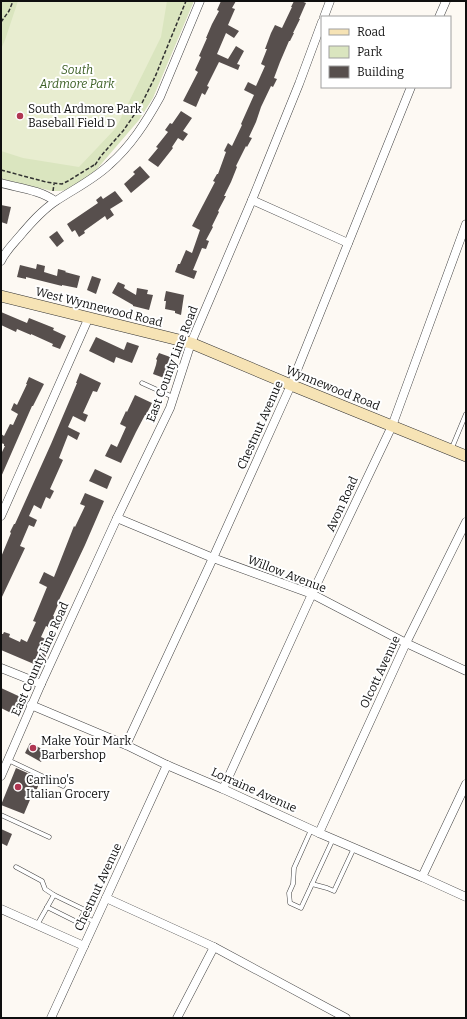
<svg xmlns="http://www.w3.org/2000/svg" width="467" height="1019" font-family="Bitter,serif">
  <rect width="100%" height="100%" fill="#fdf9f3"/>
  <path fill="#dae5bf" d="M1,1H194L153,98L139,120L97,169L93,173L66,190L60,191H52L1,179Z"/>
  <path fill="#e8edd0" d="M18,1H167L161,37L116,128L79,167L23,158L1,151V49L5,40Z"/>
  <g fill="#574f4d">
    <path d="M221,1H236L232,8L235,9L228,25L239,31L234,38L226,33L217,54L228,59L236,46L244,51L237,64L240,65L238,70L219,62L207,86L209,87L205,95L202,93L196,107L183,101L198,72L195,70L201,57L199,56L207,38H206L212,24L219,11L217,10Z"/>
    <path d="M294,1H301L306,3L299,19H300L293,33H294L290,41H289L280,62L274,78L277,79L273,87L271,86L261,107L256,122L249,137L252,138L247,147L246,146L236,166L237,167L231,182L224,196H226L218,211L219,212L212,226L213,227L206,240L209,241L206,249L202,248L193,270L197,271L194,279L175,272L178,264H180L186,250L192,253L200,230L192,226L215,182L213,181L217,174H218L226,152L224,151L228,143L232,146L242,125L241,124L254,95L244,90L248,82L256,86L265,66L261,64L267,49H265L271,33L275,25L282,28L292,7H291Z"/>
    <path d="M181,111L192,118L183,131L188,134L183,141L178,138L172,147L173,148L158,167L148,160L158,148L156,147L168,132L165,130L170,123L172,124Z"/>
    <path d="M140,166L150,177L131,193L124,184L135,174L133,172Z"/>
    <path d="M115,191L123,201L110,209L114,215L107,220L105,216L84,231L85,233L79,237L75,230L72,232L67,224L98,203L96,200L101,196L103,199Z"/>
    <path d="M1,205L11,207L7,224L1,222Z"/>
    <path d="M57,231L64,241L57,247L49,237Z"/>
    <path d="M37,264L45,266L44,272L57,276L58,269L66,271L65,272L80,276L77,288L62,285V286L26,277V279L17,277L20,265L36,269Z"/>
    <path d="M92,276L101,279L96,294L87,290Z"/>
    <path d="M118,282L125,285L124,288L136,295L137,288L148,290L147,294L153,295L149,310L133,306V305L112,293Z"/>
    <path d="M166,291L184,295L181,315L175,313V311L165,309L166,301H164Z"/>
    <path d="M1,312L27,323L29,318L54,328L53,330L66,336L60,349L52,346L53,344L31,334V335L17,329L16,332L1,325Z"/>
    <path d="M96,337L124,350L127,342L139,346L132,363L116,357L114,363L89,351Z"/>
    <path d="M159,353L173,358L164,378L153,374L156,365L157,360L156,359Z"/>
    <path d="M80,373L101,383L97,392L93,391L83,413L88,415L85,422L73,416L68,427L80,433L77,440L68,435L59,458L63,460L50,489L54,491L50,499L46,497L41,509L34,505L29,516L37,520L34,527L29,525L20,546L25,548L1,599V557L11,533L10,532L14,524H15L51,444L77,383H76Z"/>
    <path d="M29,377L44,384L33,406H32L1,477V454L5,446H4V444L1,443V434L4,436L10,424L13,425L18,414L11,410L14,403L17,405L27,384H26Z"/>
    <path d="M135,395L152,403L146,415H145L136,432L121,463L105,456L111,444L117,447L126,427L120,424L126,411L127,412Z"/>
    <path d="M95,469L112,477L107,489L89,481Z"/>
    <path d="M85,493L104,501L85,545L59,600H60L53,616L55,617L50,628L46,626L41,637L52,642L41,667L1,650V634H3L4,632L10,634L9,637L20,642L21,639L27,642L36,622L33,621L47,587L39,583L44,572L54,577L74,526L75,527L85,506L80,504Z"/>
    <path d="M1,688L25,699L17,716L1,708Z"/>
    <path d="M30,743L46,751L41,762L25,753Z"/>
    <path d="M16,768L41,779L34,796L32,795L24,814L1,805Z"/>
    <path d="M1,829L12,834L7,846L1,843Z"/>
  </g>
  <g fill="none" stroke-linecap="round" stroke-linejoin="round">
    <defs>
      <g id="lane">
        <path d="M142,383L173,397"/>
        <path d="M451,450L466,414"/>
        <path d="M8,760L63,786"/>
        <path d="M1,815L49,837"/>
        <path d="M311,830L294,868L293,884L289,893L290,903L301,908L333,839"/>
        <path d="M16,867L42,881L45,889L54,895L37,925"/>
        <path d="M312,884L327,888L334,891L354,848"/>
        <path d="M47,907L79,923L85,910L54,895"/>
        <path d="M82,916L95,922"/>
      </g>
      <g id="street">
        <path d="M324,17L330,1"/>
        <path d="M439,17L446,1"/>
        <path d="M1,183C19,188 40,190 55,201"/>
        <path d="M252,200L348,243"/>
        <path d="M1,261C5,252 12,245 19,237C30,224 42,210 56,201C74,189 93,180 109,165C131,146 146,122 160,97L200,1"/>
        <path d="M1,516L89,317"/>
        <path d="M117,518L213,558L312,594L406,643L466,671"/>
        <path d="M1,668L41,684"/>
        <path d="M31,705L126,745L167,765L223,789L319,833L422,877L466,897"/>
        <path d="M126,745L213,558L291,385L411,87"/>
        <path d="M1,776L41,684L117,518L170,408L191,343L252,200L299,84L322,22"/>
        <path d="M223,789L312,594L392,426L466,224"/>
        <path d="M319,833L406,643L466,522"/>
        <path d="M422,877L466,784"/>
        <path d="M106,898L214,947L346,1018"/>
        <path d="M1,909L84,946"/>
        <path d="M51,1018L106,898L167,765"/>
        <path d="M177,1018L214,947"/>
      </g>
      <path id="secondary" d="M1,296L191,343L291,385L466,456"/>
    </defs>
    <use href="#lane" stroke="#424242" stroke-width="5"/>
    <use href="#street" stroke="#424242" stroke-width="9"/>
    <use href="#secondary" stroke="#313131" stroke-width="12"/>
    <g stroke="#313131" stroke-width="1.5" stroke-dasharray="4 2" stroke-linecap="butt">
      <path d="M1,22L9,11L13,1"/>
      <path d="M95,165L101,156L123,131L141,105L155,77L186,1"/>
      <path d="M1,170L46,182L62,184L68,181L94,165"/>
      <path d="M53,191L54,184"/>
    </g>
    <use href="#lane" stroke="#fff" stroke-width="4"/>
    <use href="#street" stroke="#fff" stroke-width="8"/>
    <use href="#secondary" stroke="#f6e3b5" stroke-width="11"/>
  </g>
  <g fill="#b03652" stroke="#fff" stroke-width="1.5">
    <circle cx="20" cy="116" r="4"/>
    <circle cx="33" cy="748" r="4"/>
    <circle cx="18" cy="787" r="4"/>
  </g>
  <g text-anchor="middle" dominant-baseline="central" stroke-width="4" stroke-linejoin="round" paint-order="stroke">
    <g font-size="12" font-style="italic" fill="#3d6026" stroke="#fff">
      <text x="77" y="70">South<tspan x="77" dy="14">Ardmore Park</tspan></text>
    </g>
    <g font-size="12" fill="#0f0f0f" stroke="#fff" text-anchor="start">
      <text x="28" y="109">South Ardmore Park<tspan x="28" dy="14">Baseball Field D</tspan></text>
      <text x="41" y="741">Make Your Mark<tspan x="41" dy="14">Barbershop</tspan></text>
      <text x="26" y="780">Carlino's<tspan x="26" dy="14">Italian Grocery</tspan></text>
    </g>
    <g font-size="12" fill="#0f0f0f" stroke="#fff">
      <text transform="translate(99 307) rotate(14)">West Wynnewood Road</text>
      <text transform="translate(172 364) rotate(-69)">East County Line Road</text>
      <text transform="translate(333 388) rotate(22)">Wynnewood Road</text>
      <text transform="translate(260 425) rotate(-66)">Chestnut Avenue</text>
      <text transform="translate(342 504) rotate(-65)">Avon Road</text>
      <text transform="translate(287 574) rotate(21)">Willow Avenue</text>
      <text transform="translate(40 659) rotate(-66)">East County Line Road</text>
      <text transform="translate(380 672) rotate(-65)">Olcott Avenue</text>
      <text transform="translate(254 790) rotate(24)">Lorraine Avenue</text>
      <text transform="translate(98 887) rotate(-65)">Chestnut Avenue</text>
    </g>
  </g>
  <rect width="467" height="1019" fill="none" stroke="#0f0f0f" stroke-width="4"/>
  <rect x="321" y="16" width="130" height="72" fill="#ffffff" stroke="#9f9f9f"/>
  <rect x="329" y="29" width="20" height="6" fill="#f6e3b5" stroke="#9f9f9f"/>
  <text x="357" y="36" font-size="12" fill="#0f0f0f">Road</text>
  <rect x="329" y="46" width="20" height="12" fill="#dae5bf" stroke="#9f9f9f"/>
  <text x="357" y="56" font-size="12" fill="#0f0f0f">Park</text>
  <rect x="329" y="66" width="20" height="12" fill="#574f4d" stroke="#9f9f9f"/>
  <text x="357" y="76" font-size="12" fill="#0f0f0f">Building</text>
</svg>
